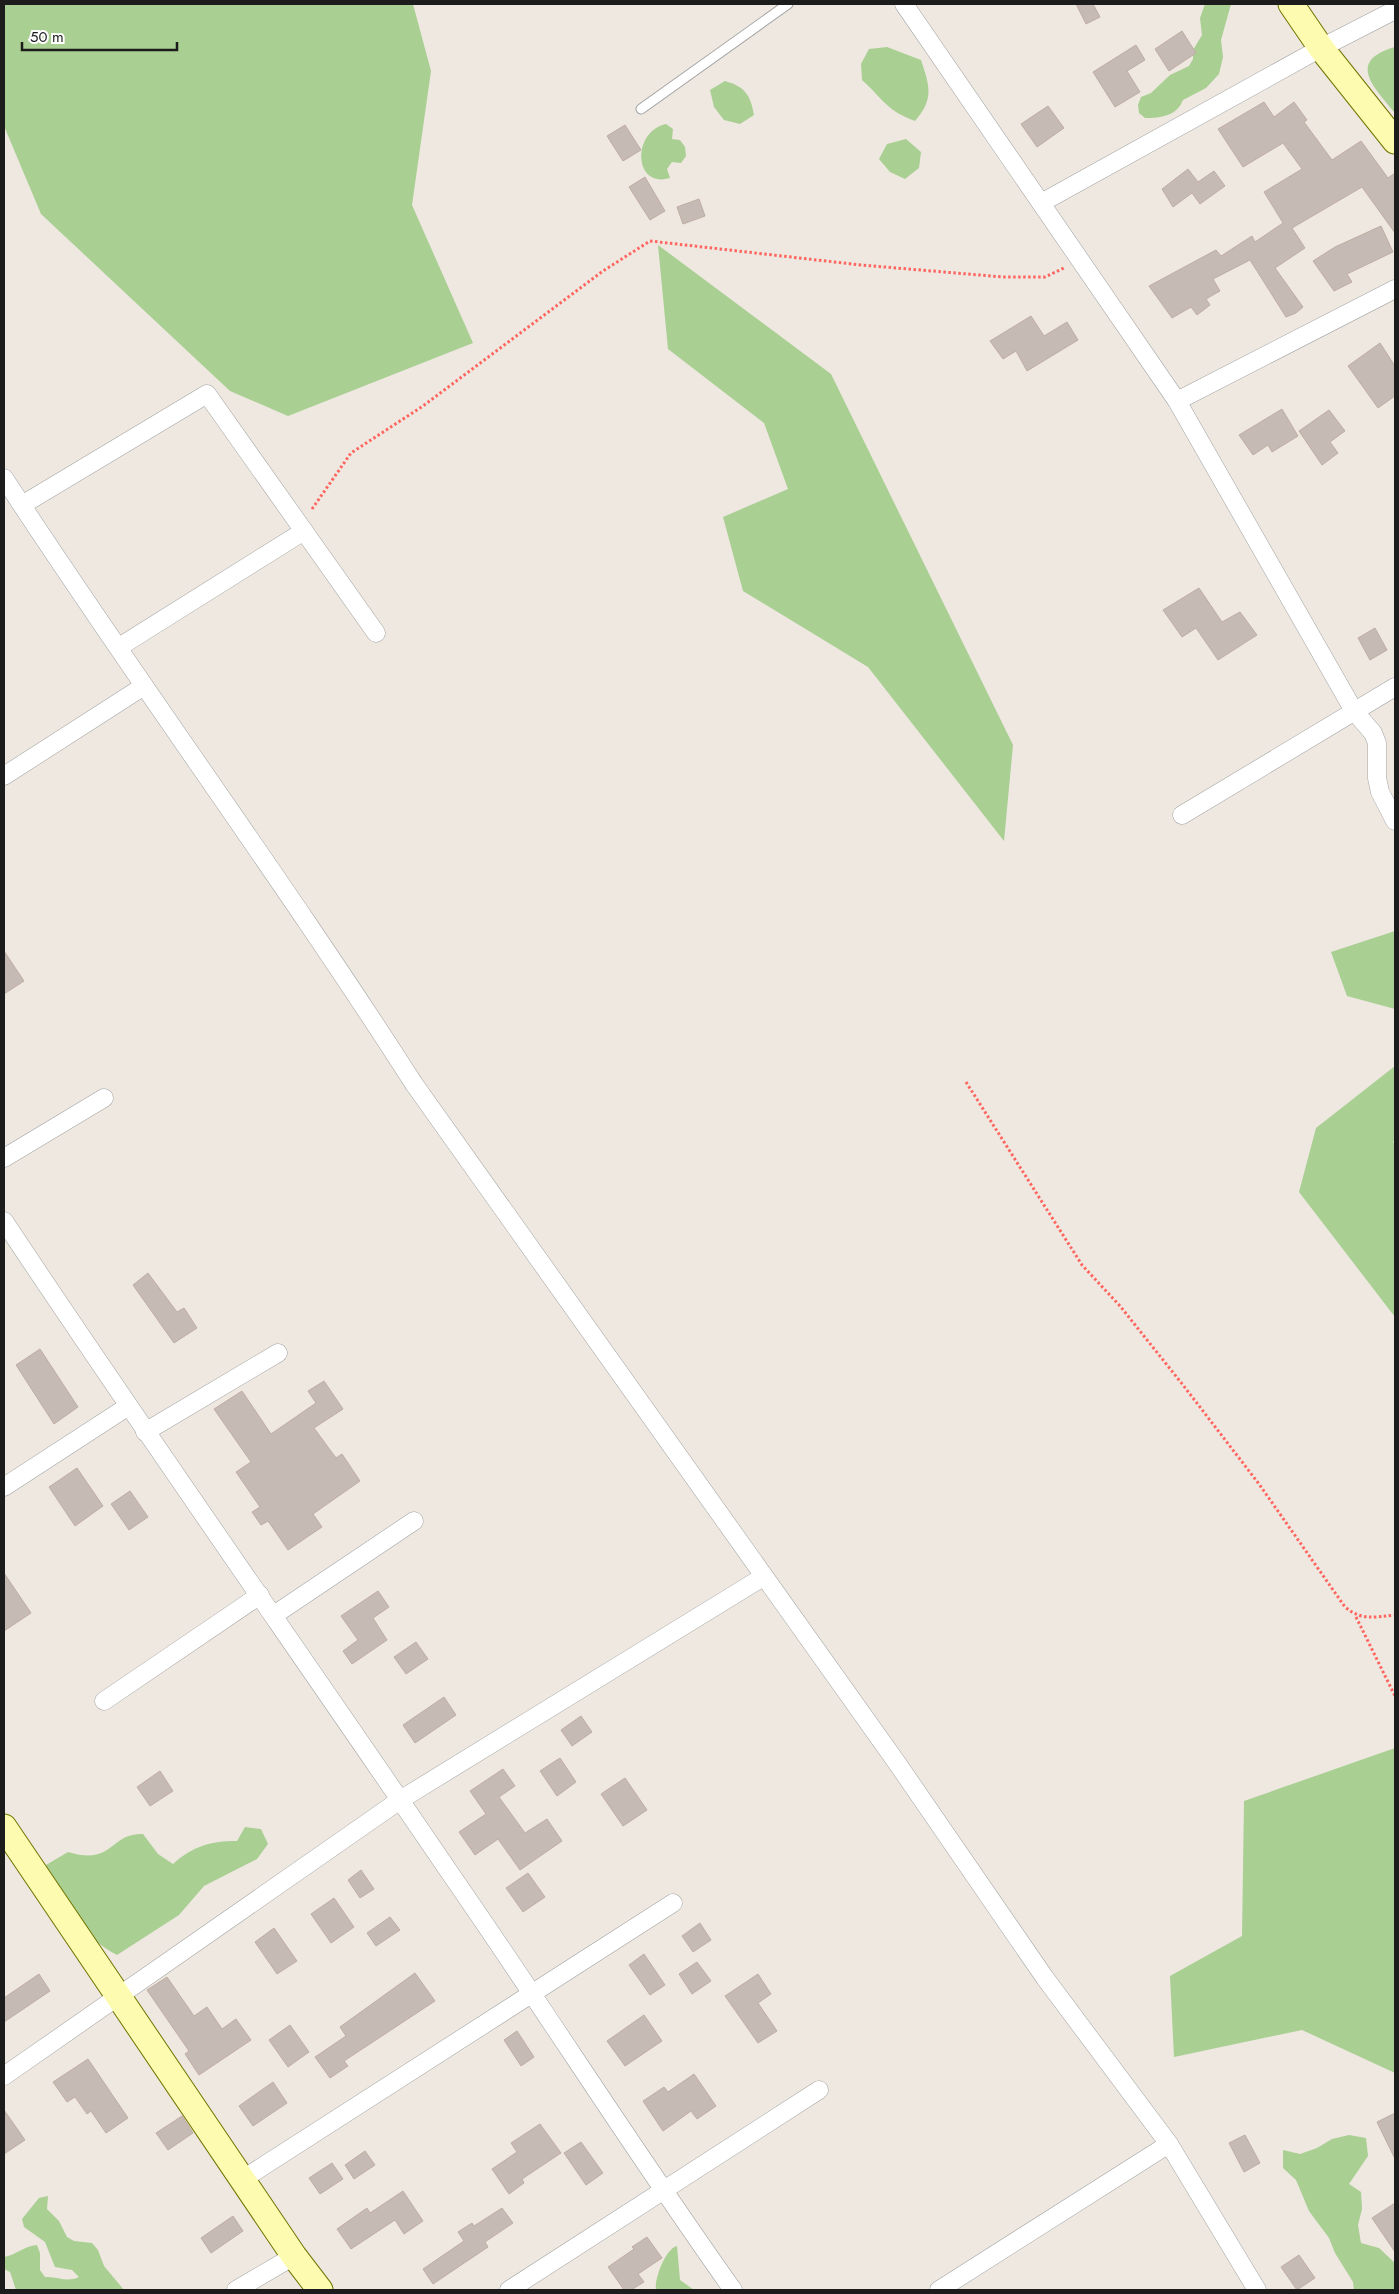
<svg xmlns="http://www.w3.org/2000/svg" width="1399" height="2294" font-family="Jost,sans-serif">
  <rect width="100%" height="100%" fill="#eee8e0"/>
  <g fill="#a9cf93">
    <path d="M4,4H413L431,71L412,205L473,343L288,416L230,391L41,214L4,126Z"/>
    <path d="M1205,4H1231L1221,40L1223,57L1219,74L1206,88L1183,100C1177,116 1161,118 1145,118L1139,113L1138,105L1141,97L1151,93L1170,75L1189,66L1193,59V50L1202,35L1200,18Z"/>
    <path d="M887,47L921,60C930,87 934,99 915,121C887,111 882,98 862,80L861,64L869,49Z"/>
    <path d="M1395,47V113C1374,87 1346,61 1395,47Z"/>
    <path d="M725,81C745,87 750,94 754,115L740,124L724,120L714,107L710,90Z"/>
    <path d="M666,124L673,129L672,139L680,140L685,147L686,156L681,163L672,162L667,169L670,178C634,189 631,132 666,124Z"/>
    <path d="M906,139L921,152L919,168L905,179L890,172L879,159L887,144Z"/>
    <path d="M658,245L831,374L1013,745L1004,841L868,667L743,591L723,517L788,489L764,423L668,349Z"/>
    <path d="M1395,931V1009L1347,996L1331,952Z"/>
    <path d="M1395,1066V1140L1393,1142L1395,1144V1317L1299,1192L1316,1128Z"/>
    <path d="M1395,1748V2073L1302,2030L1174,2057L1170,1976L1242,1936L1244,1801Z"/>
    <path d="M245,1827L261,1829L268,1844L257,1859L204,1886L179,1915L117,1955C85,1939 67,1907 46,1879V1865L68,1852C114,1866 109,1833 143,1834L158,1854L173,1864C193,1846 211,1841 237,1841Z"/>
    <path d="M1349,2135L1366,2138L1368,2156L1349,2184L1361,2192L1362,2209L1358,2225L1361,2243L1379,2248L1395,2263V2290H1354L1353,2282L1335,2253L1329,2238L1309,2211L1296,2180L1283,2168V2150L1300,2154L1317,2148L1332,2139Z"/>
    <path d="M48,2196L47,2209L59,2221L67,2237L74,2241L92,2243L98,2250L104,2266L124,2290H16L10,2272L4,2269V2257C16,2255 24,2246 37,2245L40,2253V2270L45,2277C58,2276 66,2283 79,2277L72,2270L55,2267L45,2242L24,2227L22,2219L39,2198Z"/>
    <path d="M677,2246L680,2280L694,2290H656C654,2279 666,2248 677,2246Z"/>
  </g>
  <g fill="#c5bab4" stroke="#c0ada2">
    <path d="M1076,4H1093L1100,17L1086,24Z"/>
    <path d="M1182,31L1196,53L1169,71L1155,49Z"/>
    <path d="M1136,45L1145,60L1127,71L1140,92L1115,107L1093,72Z"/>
    <path d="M1264,102L1274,117L1294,102L1307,120L1304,122L1332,160L1361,141L1388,178L1395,173V233L1362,187L1292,228L1305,248L1275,268L1303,307L1296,313L1286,317L1250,260L1213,279L1220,291L1206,299L1210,305L1197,315L1191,307L1172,318L1149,286L1216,250L1221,256L1252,236L1255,242L1283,223L1264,192L1302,169L1283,143L1243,167L1218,129Z"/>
    <path d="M1048,106L1064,128L1037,147L1021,124Z"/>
    <path d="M625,125L641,150L623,161L607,136Z"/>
    <path d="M1188,169L1198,182L1214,171L1225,186L1200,204L1192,193L1173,207L1162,189Z"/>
    <path d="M645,177L665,211L650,220L629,187Z"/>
    <path d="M699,199L705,216L683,224L677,207Z"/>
    <path d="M1381,226L1393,252L1347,274L1352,282L1334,291L1313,261L1335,247Z"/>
    <path d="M1031,316L1044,336L1067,322L1078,340L1027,371L1016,351L1003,359L990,341Z"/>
    <path d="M1380,343L1395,366V396L1378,408L1348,366Z"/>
    <path d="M1282,409L1298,436L1272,452L1268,445L1253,455L1239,435Z"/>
    <path d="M1329,410L1345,431L1330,442L1338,453L1322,465L1299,431Z"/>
    <path d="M1199,588L1222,622L1240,612L1257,635L1218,660L1196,628L1182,637L1163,610Z"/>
    <path d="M1375,628L1387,650L1370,660L1358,638Z"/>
    <path d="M4,951L24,981L4,994Z"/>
    <path d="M148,1273L177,1312L184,1308L197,1328L174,1343L133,1285Z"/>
    <path d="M40,1349L78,1407L54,1424L16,1365Z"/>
    <path d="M324,1381L343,1409L314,1428L336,1458L342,1454L360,1481L313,1514L322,1527L288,1550L268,1521L261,1525L252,1512L260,1507L236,1472L251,1462L214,1409L242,1391L271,1434L316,1403L308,1391Z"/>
    <path d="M77,1468L103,1506L75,1526L49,1487Z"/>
    <path d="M130,1491L148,1517L129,1530L111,1504Z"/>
    <path d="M4,1573L31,1613L4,1631Z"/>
    <path d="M378,1591L389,1607L373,1618L387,1640L352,1664L343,1651L358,1640L341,1616Z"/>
    <path d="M416,1642L428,1659L406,1674L394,1657Z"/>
    <path d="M444,1697L456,1715L415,1743L403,1725Z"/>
    <path d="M581,1716L592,1732L572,1746L561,1730Z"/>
    <path d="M560,1758L576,1782L557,1796L540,1771Z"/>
    <path d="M503,1769L515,1786L499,1797L525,1833L547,1819L562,1841L520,1870L498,1839L475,1855L459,1832L486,1814L470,1791Z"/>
    <path d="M160,1771L173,1791L150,1806L137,1787Z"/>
    <path d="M625,1778L647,1810L623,1826L601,1794Z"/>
    <path d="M361,1870L374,1889L360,1898L348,1880Z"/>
    <path d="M528,1873L545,1897L523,1912L506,1888Z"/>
    <path d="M334,1898L354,1927L331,1943L311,1914Z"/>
    <path d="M390,1917L400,1930L376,1946L367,1933Z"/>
    <path d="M700,1923L711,1940L693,1952L682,1936Z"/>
    <path d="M274,1928L297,1961L277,1974L255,1942Z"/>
    <path d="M644,1954L665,1985L650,1995L629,1965Z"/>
    <path d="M697,1962L711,1981L692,1994L679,1974Z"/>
    <path d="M415,1973L435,2001L344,2061L348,2066L330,2078L315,2057L346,2036L340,2027Z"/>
    <path d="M39,1974L50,1991L4,2022V1998Z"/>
    <path d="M758,1974L771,1994L758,2003L777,2031L758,2043L725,1996Z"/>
    <path d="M167,1977L194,2016L207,2007L222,2029L236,2019L251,2040L199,2075L185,2054L189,2051L147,1990Z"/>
    <path d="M644,2015L662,2041L625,2066L607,2041Z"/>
    <path d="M290,2025L309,2052L288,2067L269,2040Z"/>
    <path d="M517,2031L534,2057L521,2066L504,2040Z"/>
    <path d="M88,2059L128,2118L106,2133L91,2111L87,2114L75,2097L67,2102L53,2082Z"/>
    <path d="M694,2074L716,2106L697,2119L691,2111L663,2131L643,2101L664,2087L668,2092Z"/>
    <path d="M273,2082L287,2103L253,2126L239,2106Z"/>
    <path d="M4,2110L25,2140L4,2154Z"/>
    <path d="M1395,2113V2159L1377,2122Z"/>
    <path d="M182,2116L193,2133L168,2150L156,2133Z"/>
    <path d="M540,2124L561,2153L522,2179L524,2183L509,2194L492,2169L517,2152L511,2143Z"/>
    <path d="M1245,2135L1260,2163L1244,2172L1229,2143Z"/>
    <path d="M581,2142L603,2173L586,2185L564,2153Z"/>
    <path d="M365,2151L375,2165L354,2179L345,2165Z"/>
    <path d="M332,2163L343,2179L320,2194L309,2178Z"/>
    <path d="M403,2191L423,2221L404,2234L395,2220L351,2249L337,2229L367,2208L370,2213Z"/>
    <path d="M1395,2203V2252L1372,2218Z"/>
    <path d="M502,2208L513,2223L485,2242L488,2247L433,2284L423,2269L464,2241L458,2232L472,2223L474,2226Z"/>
    <path d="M233,2216L243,2231L211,2253L201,2238Z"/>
    <path d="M647,2237L662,2258L638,2274L644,2282L631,2290H624L608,2267L634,2249L632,2247Z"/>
    <path d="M1299,2255L1315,2278L1297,2290L1281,2267Z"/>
  </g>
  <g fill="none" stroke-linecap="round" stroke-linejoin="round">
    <defs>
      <path id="lane" d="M641,109L788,4"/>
      <g id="street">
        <path d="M904,4L1177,401L1354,711L1373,733L1377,743V778L1380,792L1395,821"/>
        <path d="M1041,203L1321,48L1395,10"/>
        <path d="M1177,401L1395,289"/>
        <path d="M4,478C137,682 282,878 414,1084L897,1763L1045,1978L1169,2144L1257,2290"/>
        <path d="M22,505L207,394L376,633"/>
        <path d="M119,647L304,531"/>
        <path d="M4,776L144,686"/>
        <path d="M1182,815L1395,687"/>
        <path d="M4,1158L104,1098"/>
        <path d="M4,1221C150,1441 303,1657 452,1876C547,2013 636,2154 733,2290"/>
        <path d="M145,1432L278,1353"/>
        <path d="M4,1487L127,1407"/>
        <path d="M274,1615L414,1521"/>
        <path d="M104,1701L260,1595"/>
        <path d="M4,2076L400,1800L763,1577"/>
        <path d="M243,2179L673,1903"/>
        <path d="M236,2290L294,2256"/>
        <path d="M509,2290L819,2090"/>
        <path d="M939,2290L1169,2144"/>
      </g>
      <g id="secondary">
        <path d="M1291,4L1321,48L1395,141"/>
        <path d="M4,1827L294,2256L320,2290"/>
      </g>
    </defs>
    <use href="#lane" stroke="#a3a3a3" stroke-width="11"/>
    <use href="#street" stroke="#a3a3a3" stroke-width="19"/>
    <use href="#secondary" stroke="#707500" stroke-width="27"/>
    <g stroke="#ff6660" stroke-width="3" stroke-dasharray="2.5 2.5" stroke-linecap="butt">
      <path d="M312,509L351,453L423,406L603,271L650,241L861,265L1003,277H1045L1064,268"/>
      <path d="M966,1082L1082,1265L1120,1306L1183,1385L1259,1484L1345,1607C1362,1621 1374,1617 1395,1615"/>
      <path d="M1356,1617L1395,1696"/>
    </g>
    <use href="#lane" stroke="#fff" stroke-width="9"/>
    <use href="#street" stroke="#fff" stroke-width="18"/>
    <use href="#secondary" stroke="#fcfbb0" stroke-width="25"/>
  </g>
  <rect width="1399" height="2294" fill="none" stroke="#1c1c1c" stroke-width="10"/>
  <path d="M22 42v8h155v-8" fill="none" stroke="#1c1c1c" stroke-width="2.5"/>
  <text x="30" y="42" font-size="15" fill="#1c1c1c" stroke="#ffffff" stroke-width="4" paint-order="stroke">50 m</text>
</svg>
